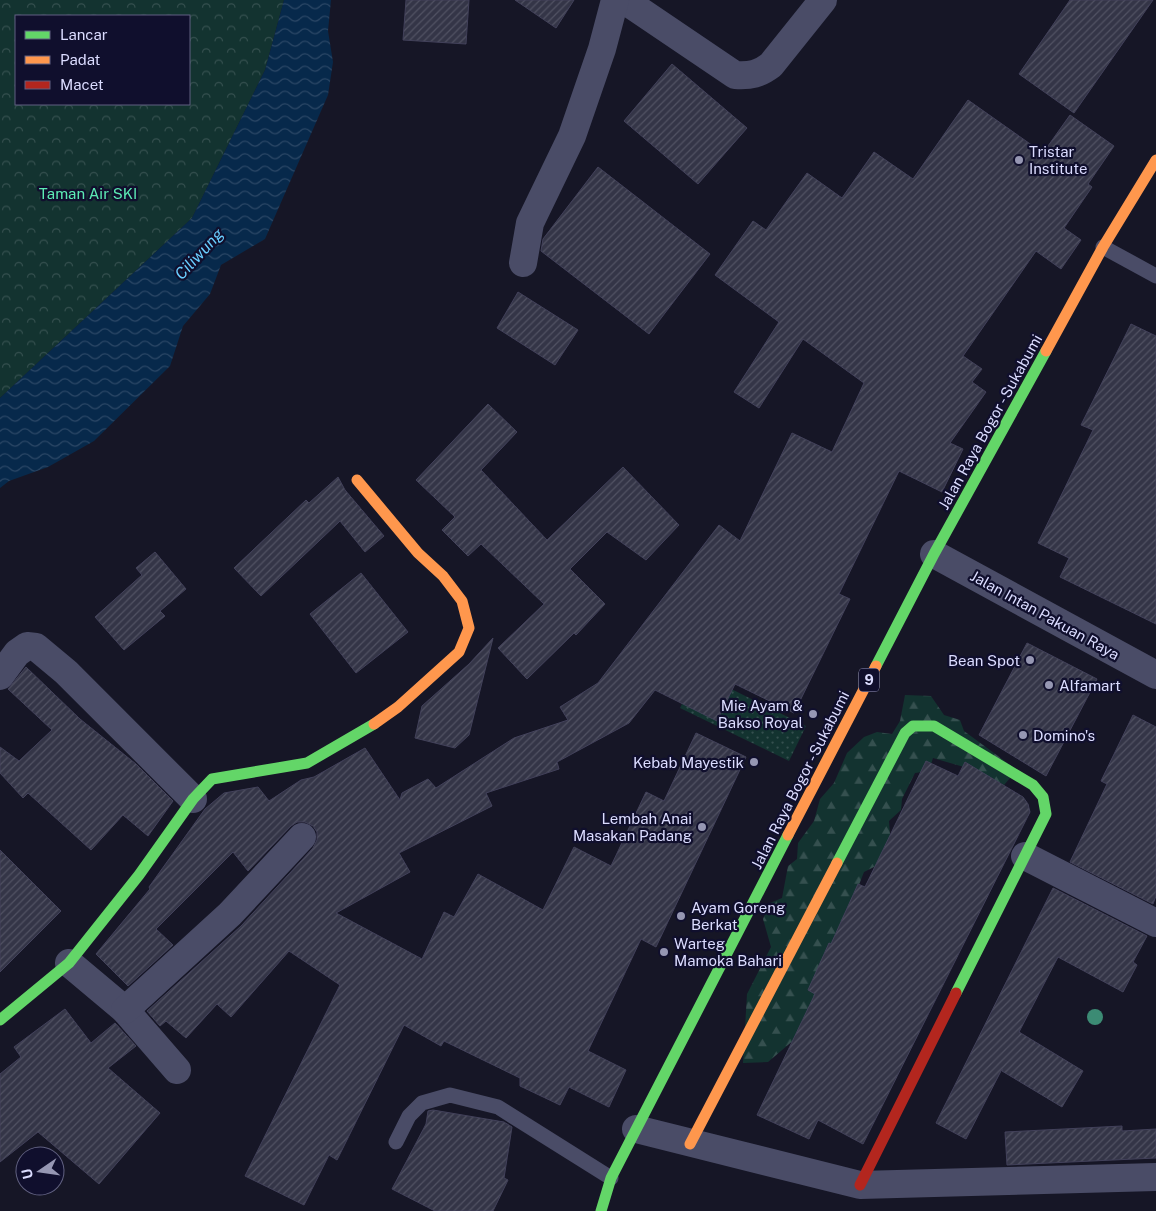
<svg xmlns="http://www.w3.org/2000/svg" width="1156" height="1211" font-family="'Public Sans',sans-serif">
  <defs>
    <pattern id="grass-dots" width="8" height="8" patternUnits="userSpaceOnUse" patternTransform="scale(1.25)"><rect width="8" height="8" fill="#133330"/><path d="M2 2h.1M6 6h.1" fill="none" stroke="#35504f" stroke-width="1.8" stroke-linecap="round"/></pattern>
    <pattern id="forest-firs" width="22" height="20" patternUnits="userSpaceOnUse" patternTransform="scale(1.25)"><rect width="22" height="20" fill="#133330"/><path d="M5 1l3.5 6h-7zM16 11l3.5 6h-7z" fill="#35504f"/></pattern>
    <pattern id="park-crowns" width="20" height="18" patternUnits="userSpaceOnUse" patternTransform="scale(1.25)"><rect width="20" height="18" fill="#133330"/><path d="M2 6a3 3 0 1 1 6 0M12 15a3 3 0 1 1 6 0" fill="none" stroke="#35504f"/></pattern>
    <pattern id="water-waves" width="16" height="10" patternUnits="userSpaceOnUse" patternTransform="scale(1.25)"><rect width="16" height="10" fill="#07294b"/><path d="M0 5q4-4 8 0t8 0" fill="none" stroke="#2b4766"/></pattern>
    <pattern id="building-hatch" width="6" height="6" patternUnits="userSpaceOnUse" patternTransform="scale(1.25)"><rect width="6" height="6" fill="#343547"/><path d="M-1 1l2-2M0 6l6-6M5 7l2-2" fill="none" stroke="#515263"/></pattern>
  </defs>
  <rect width="100%" height="100%" fill="#161626"/>
  <path fill="url(#grass-dots)" d="M697,672L806,726L789,761L680,708Z"/>
  <path fill="url(#forest-firs)" d="M905,695L931,696L944,715L960,720L964,731L1017,770L1004,785L981,772L933,758L929,771L915,773L902,799L901,810L889,821L891,847L886,861L864,872L842,928L815,1022L768,1062L743,1063L747,994L771,947L763,919L770,903L782,898L788,866L797,859L798,843L814,821L820,799L834,783L847,753L864,737L877,732L892,734L900,721Z"/>
  <path fill="url(#park-crowns)" fill-rule="evenodd" d="M0,0H284L265,70L192,218L0,398ZM16,16H189V104H16Z"/>
  <path fill="url(#water-waves)" d="M284,0H331L328,31L333,62L328,95L265,239L221,265L210,294L183,326L170,366L94,441L48,467L9,481L0,488V398L192,218L265,70Z"/>
  <g fill="url(#building-hatch)" stroke="#42415a">
    <path d="M406,0H469L466,44L403,40Z"/>
    <path d="M515,0H574L556,28Z"/>
    <path d="M1070,0H1153L1074,113L1019,74Z"/>
    <path d="M672,64L747,128L698,184L624,121Z"/>
    <path d="M968,100L1043,153L1070,115L1114,146L1088,184L1092,187L1064,228L1081,240L1061,269L1036,251L963,356L982,369L972,382L986,392L950,443L963,449L942,492L899,471L839,594L850,599L794,713L735,684L717,721L655,690L629,723L557,762L559,769L486,793L492,806L399,853L410,872L336,913L422,959L444,912L454,917L478,874L543,910L574,847L611,866L646,792L664,801L696,733L746,757L656,947L641,939L588,1051L626,1070L609,1107L569,1087L560,1105L520,1086V1078L444,1041L441,1046L404,1025L337,1160L329,1155L304,1205L245,1176L340,985L289,951L231,1017L217,1004L186,1038L166,1021L160,1026L147,1011L241,926L313,848L317,840V832L313,826L305,822H297L291,826L248,871L233,852L156,929L173,945L128,986L96,954L150,889L149,887L205,809L224,793L258,787L269,801L301,780L314,777L365,748L400,800L402,793L428,779L436,788L514,738L568,720L560,707L598,683L719,525L740,541L792,433L832,452L864,383L803,339L759,408L734,392L779,322L715,275L753,221L766,230L807,173L842,198L874,152L913,179Z"/>
    <path d="M598,167L710,254L649,334L541,251L543,239Z"/>
    <path d="M518,292L578,330L555,365L497,328Z"/>
    <path d="M1131,324L1156,336V624L1060,577L1069,558L1038,543L1093,430L1081,425Z"/>
    <path d="M488,404L517,432L481,470L547,540L623,467L679,525L646,560L607,532L570,569L605,604L576,635L574,633L527,679L498,648L544,604L481,544L468,556L442,530L455,517L416,480Z"/>
    <path d="M338,477L345,490L384,536L365,552L340,521L261,596L234,568L306,500L309,503Z"/>
    <path d="M155,552L186,589L160,611L165,616L124,650L95,617L142,575L136,568Z"/>
    <path d="M361,573L408,632L356,673L310,614Z"/>
    <path d="M493,638L469,735L455,748L415,738L422,706L469,664Z"/>
    <path d="M1027,643L1097,679L1046,776L979,735Z"/>
    <path d="M26,667L80,719L136,764L173,801L148,836L123,815L91,850L28,793L23,798L0,773V747L19,761L52,730L8,689Z"/>
    <path d="M1133,715L1156,727V896L1153,904L1070,862L1107,784L1101,781Z"/>
    <path d="M926,761L958,776L965,762L1023,797L1028,804L1030,812L863,1144L818,1120L809,1139L757,1115L815,994L808,990L829,943L831,944L858,884L865,887Z"/>
    <path d="M0,850L61,911L0,972Z"/>
    <path d="M1053,888L1147,936L1133,962L1137,965L1123,992L1058,957L1019,1032L1083,1071L1062,1107L1002,1071V1069L966,1139L936,1123Z"/>
    <path d="M65,1009L91,1043L115,1023L136,1046L108,1068L160,1113L99,1184L38,1132L0,1162V1074L21,1057L14,1047Z"/>
    <path d="M433,1110L504,1122L512,1127L504,1178L508,1180L493,1211H435L392,1189L426,1124L428,1111Z"/>
    <path d="M1122,1126V1131L1156,1129V1158L1007,1165L1005,1132Z"/>
  </g>
  <g fill="none" stroke-linecap="round" stroke-linejoin="round">
    <g stroke="#4a4c67" stroke-width="15">
      <path d="M1103,247L1156,276"/>
      <path d="M396,1142L409,1116L422,1103L450,1095L498,1107L611,1178"/>
    </g>
    <g stroke="#4a4c67" stroke-width="28">
      <path d="M624,0L735,75C751,76 759,74 771,65L823,0"/>
      <path d="M523,263L530,223L572,136L602,49L615,0"/>
      <path d="M934,554L1156,675"/>
      <path d="M0,676L17,653L27,646L36,647L66,672L193,799"/>
      <path d="M1025,856L1156,923"/>
      <path d="M69,963L125,1010L177,1070"/>
      <path d="M125,1010L230,914L302,837"/>
      <path d="M636,1129L860,1185L1156,1177"/>
    </g>
    <g stroke="#63d668" stroke-width="11">
      <path d="M876,666L934,554L1046,351"/>
      <path d="M837,863L905,733L913,726H934L1033,785L1043,797L1046,814L956,993"/>
      <path d="M0,1020L69,963L139,875L193,799L212,779L307,763L374,724"/>
      <path d="M601,1211L611,1178L788,835"/>
    </g>
    <g stroke="#ff974d" stroke-width="11">
      <path d="M1046,351L1103,247L1156,160"/>
      <path d="M357,480L418,553L443,576L462,601L469,628L459,652L398,707L374,724"/>
      <path d="M788,835L876,666"/>
      <path d="M690,1144L837,863"/>
    </g>
    <path stroke="#b3261e" stroke-width="11" d="M860,1185L956,993"/>
  </g>
  <circle fill="#3c8b74" cx="1095" cy="1017" r="8"/>
  <g fill="#9697b3" stroke="#100f2d" stroke-width="2">
    <circle cx="1019" cy="160" r="5"/>
    <circle cx="1030" cy="660" r="5"/>
    <circle cx="1049" cy="685" r="5"/>
    <circle cx="813" cy="714" r="5"/>
    <circle cx="1023" cy="735" r="5"/>
    <circle cx="754" cy="762" r="5"/>
    <circle cx="702" cy="827" r="5"/>
    <circle cx="681" cy="916" r="5"/>
    <circle cx="664" cy="952" r="5"/>
  </g>
  <g text-anchor="middle" dominant-baseline="central" stroke-width="4.5" stroke-linejoin="round" paint-order="stroke">
    <rect fill="#100f2d" stroke="#9e9ec0" stroke-width="1" x="859" y="668.5" width="20" height="23" rx="4"/>
    <g font-size="14" font-weight="bold" fill="#dbdcff">
      <text x="869" y="680">9</text>
    </g>
    <g font-size="15" fill="#dbdcff" stroke="#100f2d" text-anchor="start">
      <text x="1029" y="151">Tristar<tspan x="1029" dy="17">Institute</tspan></text>
      <text x="1020" y="660" text-anchor="end">Bean Spot</text>
      <text x="1059" y="685">Alfamart</text>
      <text x="803" y="705" text-anchor="end">Mie Ayam &amp;<tspan x="803" dy="17">Bakso Royal</tspan></text>
      <text x="1033" y="735">Domino's</text>
      <text x="744" y="762" text-anchor="end">Kebab Mayestik</text>
      <text x="692" y="818" text-anchor="end">Lembah Anai<tspan x="692" dy="17">Masakan Padang</tspan></text>
      <text x="691" y="907">Ayam Goreng<tspan x="691" dy="17">Berkat</tspan></text>
      <text x="674" y="943">Warteg<tspan x="674" dy="17">Mamoka Bahari</tspan></text>
    </g>
    <g font-size="15" fill="#5cebb4" stroke="#100f2d">
      <text x="88" y="193">Taman Air SKI</text>
    </g>
    <g font-size="15" fill="#dbdcff" stroke="#100f2d">
      <text transform="translate(990 422) rotate(-61)">Jalan Raya Bogor - Sukabumi</text>
      <text transform="translate(1045 615) rotate(29)">Jalan Intan Pakuan Raya</text>
      <text transform="translate(800 780) rotate(-63)">Jalan Raya Bogor - Sukabumi</text>
    </g>
    <g font-size="16" font-style="italic" fill="#69ceff" stroke="#100f2d">
      <text transform="translate(199 254) rotate(-47)">Ciliwung</text>
    </g>
  </g>
  <rect x="15" y="15" width="175" height="90" fill="#100f2d" stroke="#616181"/>
  <rect x="25" y="31" width="25" height="8" fill="#63d668" stroke="#616181"/>
  <text x="60" y="40" font-size="15" fill="#dbdcff">Lancar</text>
  <rect x="25" y="56" width="25" height="8" fill="#ff974d" stroke="#616181"/>
  <text x="60" y="65" font-size="15" fill="#dbdcff">Padat</text>
  <rect x="25" y="81" width="25" height="8" fill="#b3261e" stroke="#616181"/>
  <text x="60" y="90" font-size="15" fill="#dbdcff">Macet</text>
  <g transform="translate(40 1171) rotate(257)"><circle r="24" fill="#100f2d" stroke="#616181"/>
  <path d="M0-4L9 19L0 12L-9 19Z" fill="#9697b3"/>
  <text y="-8" font-size="14" font-weight="bold" text-anchor="middle" fill="#dbdcff">U</text>
  </g>
</svg>
